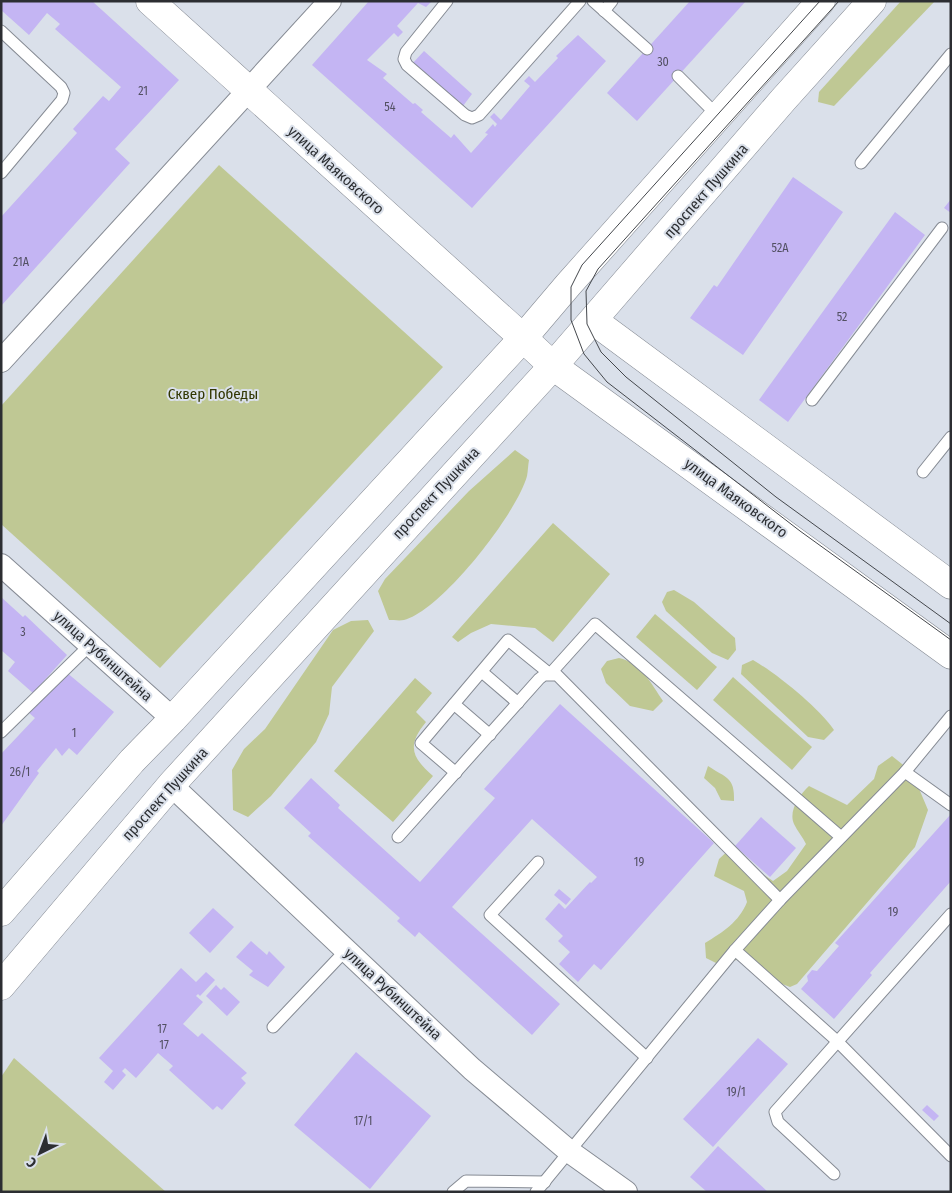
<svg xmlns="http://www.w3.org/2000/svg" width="952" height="1193" font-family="'Fira Sans Condensed',sans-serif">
  <rect width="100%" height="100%" fill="#dae0ea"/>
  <g fill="#bfc894">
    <path d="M901,1H935L834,106L818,102L819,92Z"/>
    <path d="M219,165L443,367L160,668L1,524V406Z"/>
    <path d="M515,450L529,460C528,465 528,471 527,476C517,513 442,610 404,620C400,621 393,620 389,620L378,591L385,579L469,491Z"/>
    <path d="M553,523L610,574L553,642L535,628L491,624L471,633L458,642L452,637Z"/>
    <path d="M674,590L694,602L735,638L736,650L728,660L712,653L666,611L662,602L667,592Z"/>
    <path d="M655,614L717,667L697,690L636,637Z"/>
    <path d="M368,620L374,631L332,687L329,714L316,742L271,796L248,817L233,810L232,770L244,749L265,729L333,630L351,621Z"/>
    <path d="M619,658C641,663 651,683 663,701L653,711L630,706L606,683L601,669L607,661Z"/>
    <path d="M753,660C777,674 818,707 834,730L824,740L808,737L741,674L742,665Z"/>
    <path d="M733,677L812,747L792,770L713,700Z"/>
    <path d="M415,678L432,693L416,712L426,722C407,745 411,757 433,776L393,822L334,771Z"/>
    <path d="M892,756L912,772L928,810L915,847L797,984L790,987L782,984L751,957L718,964L706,958L705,943C723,932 739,922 747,902L744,891L714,876L719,859L731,848L757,870L773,881L787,871L806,844C803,837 797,831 794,824C788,811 800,794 809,786L847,805L874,779L878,766Z"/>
    <path d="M708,766C726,778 735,777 734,801L721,800L715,788L704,778Z"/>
    <path d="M14,1058L166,1192H1V1077Z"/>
  </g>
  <g fill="#c4b5f3">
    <path d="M1,1H92L179,80L115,149L130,163L1,306V217L77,133L73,129L103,96L109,101L121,87L55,29L60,24L47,13L29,35L1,10Z"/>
    <path d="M369,1H432L426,7L418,3L397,26L403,32L398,37L394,33L367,60L387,74L383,78L413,104L415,103L423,110L421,112L451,138L454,134L471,153L488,134L485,133L493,124L495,127L497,124L490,117L494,113L501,120L530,86L524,81L529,76L535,82L558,58L556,56L578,35L606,61L472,208L312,65Z"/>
    <path d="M690,1H746L637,121L607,93Z"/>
    <path d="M424,51L472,94L463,106L413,63Z"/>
    <path d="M793,177L843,212L743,355L690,318L714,285L717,287Z"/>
    <path d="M951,199V213L944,208Z"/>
    <path d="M895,212L925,235L788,422L759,400Z"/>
    <path d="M1,597L23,617L25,615L67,655L33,693L8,671L15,662L1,650Z"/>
    <path d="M66,672L114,712L77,755L69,748L62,756L56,748L37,771L39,773L1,826V754L35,718L28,712Z"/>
    <path d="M560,704L714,843L601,970L594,964L578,982L559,964L570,952L558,941L563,936L545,919L559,903L565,909L590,882L591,883L597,877L532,819L452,907L560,1004L532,1035L419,932L415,937L397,921L400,918L308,836L311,833L284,808L311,778L340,805L338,808L420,882L495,798L484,789Z"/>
    <path d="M951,814V881L870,973L872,975L834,1019L801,989L808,981L807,976L812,970L817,971L839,946L835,943Z"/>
    <path d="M761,817L796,848L770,877L735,846Z"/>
    <path d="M559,889L571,899L566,905L554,895Z"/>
    <path d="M213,908L234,927L210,953L189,933Z"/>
    <path d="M251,941L267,955L269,951L285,967L268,987L249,975L253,971L236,957Z"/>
    <path d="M181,968L196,982L206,972L215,980L200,996L198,994L196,996L203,1002L183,1024L198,1037L202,1033L247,1073L241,1078L246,1083L222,1110L217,1106L213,1110L169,1070L173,1066L158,1053L136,1078L125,1068L122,1071L126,1075L113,1090L104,1082L113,1071L99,1058Z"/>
    <path d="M216,985L221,990L224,987L240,1002L227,1016L206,996Z"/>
    <path d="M758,1038L788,1064L713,1147L683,1119Z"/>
    <path d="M356,1052L431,1116L370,1189L294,1125Z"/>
    <path d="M927,1105L939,1116L934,1121L922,1110Z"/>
    <path d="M718,1146L768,1192H707L690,1177Z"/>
  </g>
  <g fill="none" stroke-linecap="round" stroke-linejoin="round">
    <defs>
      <g id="lane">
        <path d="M447,1L406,52L404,59L407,65L465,115L472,118L479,115L580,1"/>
        <path d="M593,1L647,49"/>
        <path d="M604,11L612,1"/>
        <path d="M1,31L61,87L64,93L62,100L1,173"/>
        <path d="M678,76L718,116"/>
        <path d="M861,163L951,54"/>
        <path d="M812,400L942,228"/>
        <path d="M923,472L951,437"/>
        <path d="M482,672L518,703"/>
        <path d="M454,704L490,735"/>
        <path d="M1,732L90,645"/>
        <path d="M905,772L951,805"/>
        <path d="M456,773L421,743L508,640L550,674L595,624L841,837"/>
        <path d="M398,837L539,679L544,675H557L780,900"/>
        <path d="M538,862L490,915L647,1058"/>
        <path d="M735,950L837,1041L951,1156"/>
        <path d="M273,1027L346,950"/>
        <path d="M834,1174L778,1122L775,1112L951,914"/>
        <path d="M453,1192L466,1181L545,1182"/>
        <path d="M536,1192L735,950L780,900L905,772L951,716"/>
      </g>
      <g id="street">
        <path d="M1,361L330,1"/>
        <path d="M1,565L173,719"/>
        <path d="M171,785L472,1069L570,1152L626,1192"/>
      </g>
      <g id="secondary">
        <path d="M1,912L132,761L173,719L523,338L150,1"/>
        <path d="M1,986L171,785L553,366"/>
      </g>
      <g id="primary">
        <path d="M594,321L951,585"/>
        <path d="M523,338L553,366L951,655"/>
        <path d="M523,338L568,285L821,1"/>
        <path d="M553,366L783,100L872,1"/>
      </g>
    </defs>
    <use href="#lane" stroke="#868b94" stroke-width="13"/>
    <use href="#street" stroke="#868b94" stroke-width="24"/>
    <use href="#secondary" stroke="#868b94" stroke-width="29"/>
    <use href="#primary" stroke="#868b94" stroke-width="29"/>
    <use href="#lane" stroke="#fff" stroke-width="11"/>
    <use href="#street" stroke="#fff" stroke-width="22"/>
    <use href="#secondary" stroke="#fff" stroke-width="28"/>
    <use href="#primary" stroke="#fff" stroke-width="28"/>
    <g stroke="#44474c" stroke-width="1">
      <path d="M820,1L582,265L571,287V320L584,354L607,382L800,531L951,640"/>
      <path d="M839,1L598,269L586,291L587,324L601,352L626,377L776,497L951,624"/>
    </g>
  </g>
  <g text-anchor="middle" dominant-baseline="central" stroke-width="4" stroke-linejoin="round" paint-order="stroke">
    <g font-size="12" fill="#525062">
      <text x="663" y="62">30</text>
      <text x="143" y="91">21</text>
      <text x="390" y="107">54</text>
      <text x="780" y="248">52А</text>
      <text x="21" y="262">21А</text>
      <text x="842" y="317">52</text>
      <text x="23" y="632">3</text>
      <text x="74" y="733">1</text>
      <text x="20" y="772">26/1</text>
      <text x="639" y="862">19</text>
      <text x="893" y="912">19</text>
      <text x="162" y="1029">17</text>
      <text x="164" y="1045">17</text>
      <text x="736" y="1092">19/1</text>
      <text x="363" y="1121">17/1</text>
    </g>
    <g font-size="15" fill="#2c2e32" stroke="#dae0ea">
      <text transform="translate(336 170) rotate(42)">улица Маяковского</text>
      <text transform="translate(706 191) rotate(-49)">проспект Пушкина</text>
      <text transform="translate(436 493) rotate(-47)">проспект Пушкина</text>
      <text transform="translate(736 498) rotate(36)">улица Маяковского</text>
      <text transform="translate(103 656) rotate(42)">улица Рубинштейна</text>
      <text transform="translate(165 794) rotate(-48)">проспект Пушкина</text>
      <text transform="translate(393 994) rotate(43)">улица Рубинштейна</text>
    </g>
    <g font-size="15" fill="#313602" stroke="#dae0ea">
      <text x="213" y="394">Сквер Победы</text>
    </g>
  </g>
  <rect width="952" height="1193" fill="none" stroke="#2c2e32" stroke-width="5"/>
  <g transform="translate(40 1153) rotate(222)" stroke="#dae0ea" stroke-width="4" paint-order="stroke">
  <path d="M0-4L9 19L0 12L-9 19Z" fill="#2c2e32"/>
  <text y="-8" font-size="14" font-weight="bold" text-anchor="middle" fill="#2c2e32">С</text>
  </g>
</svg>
